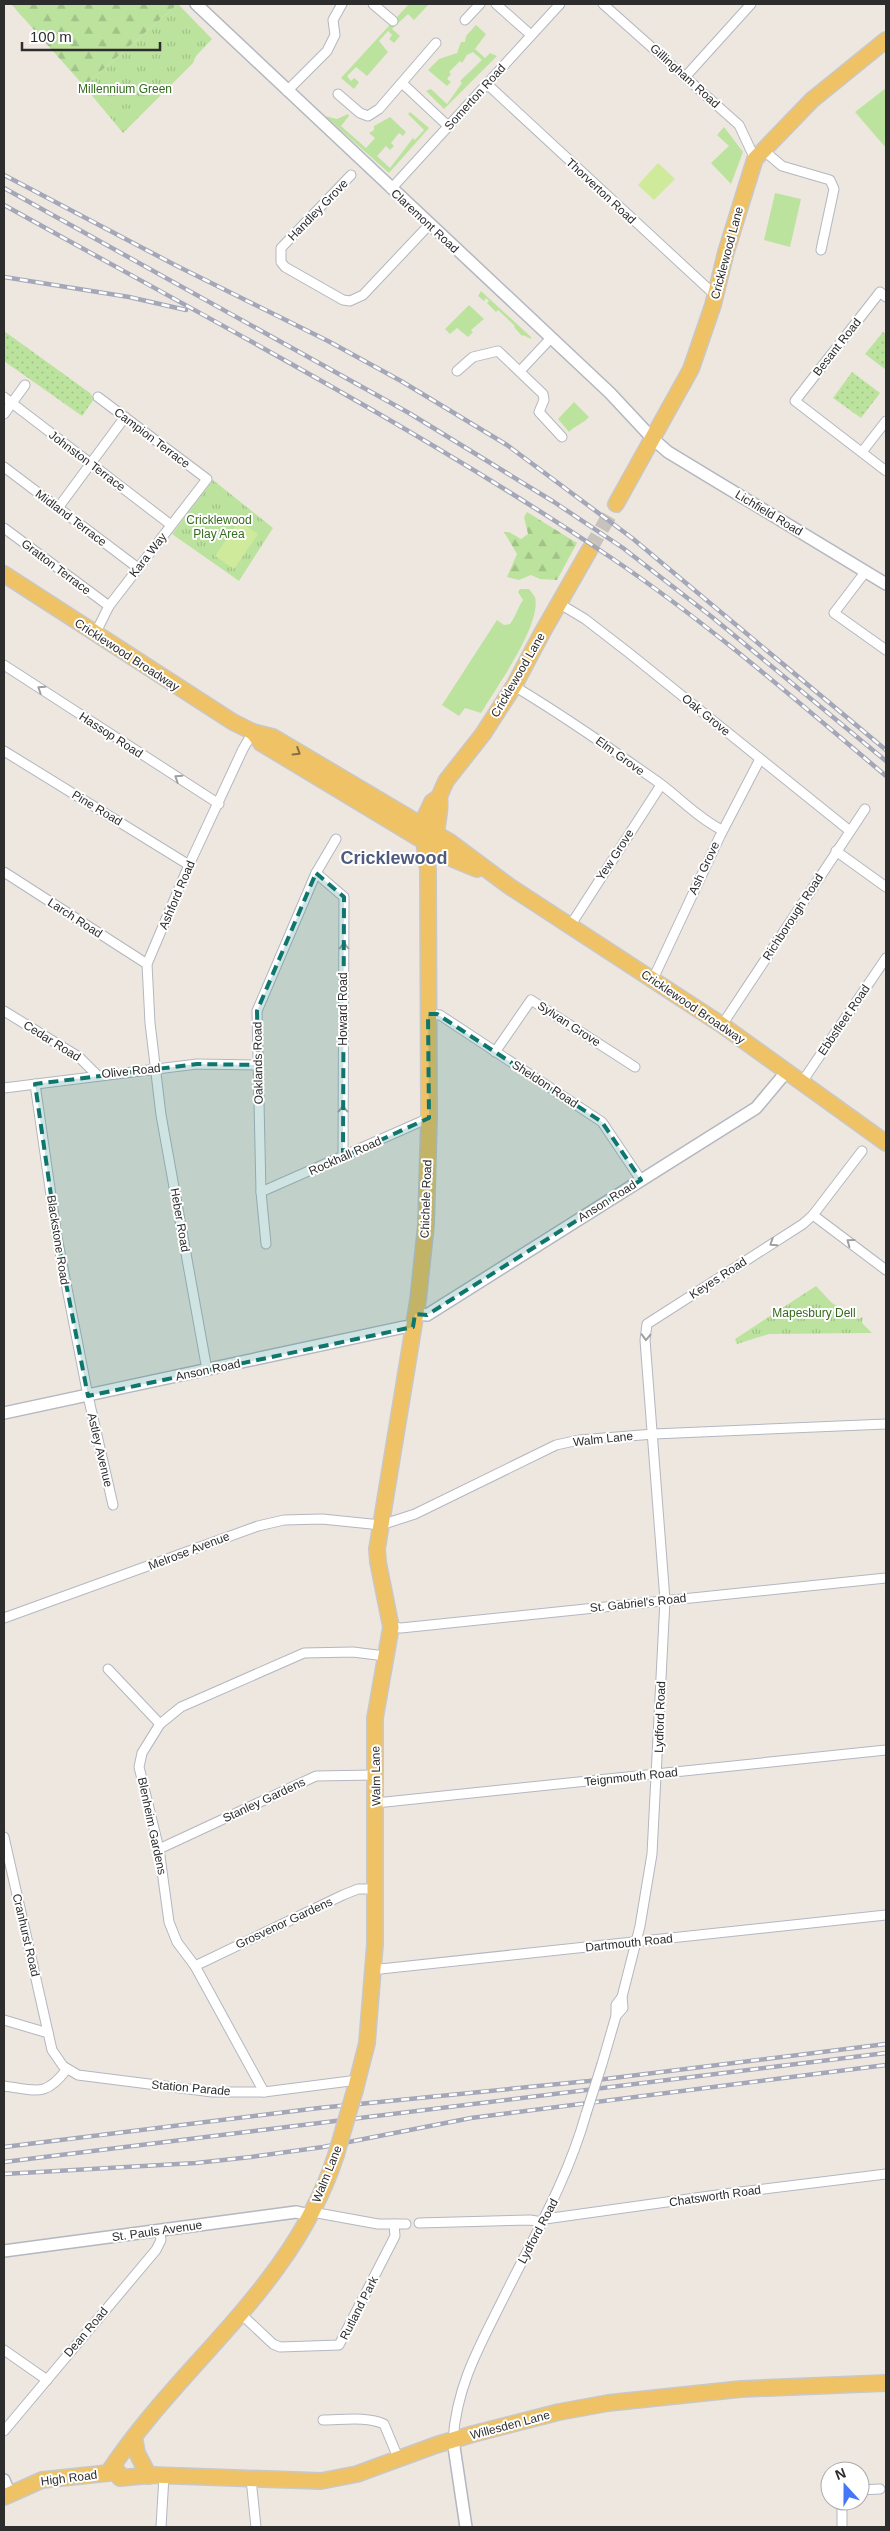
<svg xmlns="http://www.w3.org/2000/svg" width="890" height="2531" font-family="Arial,sans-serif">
  <defs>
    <pattern id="forest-firs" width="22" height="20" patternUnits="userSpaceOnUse" patternTransform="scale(1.25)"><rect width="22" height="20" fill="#bce39e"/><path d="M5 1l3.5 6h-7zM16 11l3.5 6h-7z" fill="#a2c388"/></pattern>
    <pattern id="park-tufts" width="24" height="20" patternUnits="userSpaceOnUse" patternTransform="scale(1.25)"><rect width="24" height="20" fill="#bce39e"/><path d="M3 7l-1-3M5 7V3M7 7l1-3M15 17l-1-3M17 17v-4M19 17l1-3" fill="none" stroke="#a2c388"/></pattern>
    <pattern id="garden-dots" width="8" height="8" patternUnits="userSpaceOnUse" patternTransform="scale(1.25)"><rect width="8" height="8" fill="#bce39e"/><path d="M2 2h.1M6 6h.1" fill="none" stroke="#a2c388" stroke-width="1.8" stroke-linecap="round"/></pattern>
  </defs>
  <rect width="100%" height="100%" fill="#eee7e0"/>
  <g fill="#bce39e">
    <path d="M409,4H429L414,20L408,14L392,29L400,36L394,43L389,39L392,35L388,31L379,41L388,52L367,76L356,67L347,76L351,81L354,78L359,82L354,89L341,78Z"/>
    <path d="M476,25L486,34L475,49L485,58L490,53L497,56L444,109L426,91L431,89L447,104L462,83L460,81L482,60L473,52L467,55L462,63L460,61L449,72L451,74L447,79L451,82L447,86L428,70L439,59L457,53L461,42H465L466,36Z"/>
    <path d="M886,88V148L855,112Z"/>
    <path d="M410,112L429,128L389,173L325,116L337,119L348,114L349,116L341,126L366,148L375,138L369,133L374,130V126L390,117L406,132L403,136L399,133L391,143L394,146L390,150L386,146L377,156L390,168L413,138L415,140L424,130L408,114Z"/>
    <path d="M724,127L743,152L731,184L711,163L729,146L717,135Z"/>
    <path d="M775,193L801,199L790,247L764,240Z"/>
    <path d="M481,291L531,337V339L523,335L522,336L514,327L515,326L498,310L496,312L487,303L489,301L486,298L484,301L478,296Z"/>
    <path d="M469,305L484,319L471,330L473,332L468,337L457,328L450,334L445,329Z"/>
    <path d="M574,402L589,417C584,423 576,425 569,432L558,419Z"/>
    <path d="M520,589H529L535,597C542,624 496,688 481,713L465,708L459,716L442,705L497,620L504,625L510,624C516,616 518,607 523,600L518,592Z"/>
  </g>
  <g fill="url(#forest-firs)">
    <path d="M11,4H178L84,86Z"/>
    <path d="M527,512L577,543L557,580L540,579L531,575L519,580L507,577L517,554L504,532H509L521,539L528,534L524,517Z"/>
  </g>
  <g fill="url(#park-tufts)">
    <path d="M178,4L212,39L196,56L193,63L123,133L84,86Z"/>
    <path d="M213,480L273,528L239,581L172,534Z"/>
    <path d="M816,1286L832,1303L858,1319L863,1317L862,1323L872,1333L769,1334L737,1344L735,1339Z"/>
  </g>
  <g fill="url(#garden-dots)">
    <path d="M4,331L90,393L94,399L82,416L4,361Z"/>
    <path d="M883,332L886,334V370L865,354Z"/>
    <path d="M852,372L880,393L861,418L833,398Z"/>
  </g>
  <g fill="#cfea9b">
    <path d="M658,163L675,179L654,200L638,185Z"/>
    <path d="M239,521L258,534L234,569L215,556Z"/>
  </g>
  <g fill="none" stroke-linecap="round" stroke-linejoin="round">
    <path stroke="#c7c2bc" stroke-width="15" stroke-dasharray="15 8" stroke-linecap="butt" d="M590,549L616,504"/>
    <defs>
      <g id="minor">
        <path d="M373,4L393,21"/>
        <path d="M496,4L531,35"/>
        <path d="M603,4L739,125L755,159"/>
        <path d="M465,20L480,4"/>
        <path d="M686,76L751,4"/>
        <path d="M402,83L448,126"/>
        <path d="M487,84L716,296"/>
        <path d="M287,91L327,51L335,35L333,20L342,4"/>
        <path d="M338,94L360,113L368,116L379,109L436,43"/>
        <path d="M763,150L782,166L830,180L834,189L821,250"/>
        <path d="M351,175L281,248V262L285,267L343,300L350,301L363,295L429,225"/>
        <path d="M391,189L560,4"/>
        <path d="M886,297L880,292L795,401L886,471"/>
        <path d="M457,371L473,357L498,351L543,394L544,400L539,412L562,437"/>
        <path d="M520,371L551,338"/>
        <path d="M4,397L171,525"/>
        <path d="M4,414L25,385"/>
        <path d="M862,452L886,421"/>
        <path d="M4,467L138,568"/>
        <path d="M58,508L125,417"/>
        <path d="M4,528L109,606"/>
        <path d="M866,571L834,613L886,650"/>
        <path d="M560,604L585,619L629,653L850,831"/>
        <path d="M95,634L109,606L207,479L98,397"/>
        <path d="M4,665L219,804"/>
        <path d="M514,686C564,716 611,749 658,782C680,798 698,818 722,830"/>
        <path d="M4,751L189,865"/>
        <path d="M836,851L886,887"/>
        <path d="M4,872L147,964"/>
        <path d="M316,873L344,897L343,1157"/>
        <path d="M570,926L661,785"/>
        <path d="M653,979L720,836L760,759"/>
        <path d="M4,1011L79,1057L97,1075"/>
        <path d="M428,1014L440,1015L602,1122L641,1180"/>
        <path d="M722,1025L865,809"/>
        <path d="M495,1052L531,1000L635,1067"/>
        <path d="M802,1082L886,958"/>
        <path d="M35,1084L57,1237L88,1396L113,1505"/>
        <path d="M4,1088L197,1064L258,1065"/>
        <path d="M261,1192L429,1118"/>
        <path d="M813,1215L886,1270"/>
        <path d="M266,1244L261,1192L257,1011L316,873L336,839"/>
        <path d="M207,1370L161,1115L150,1023L147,964L189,865L243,749L253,732"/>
        <path d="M4,1618L258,1526L284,1520L322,1519L381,1525L415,1514L556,1445L579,1440L654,1434L886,1424"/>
        <path d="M391,1627L401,1628L886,1578"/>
        <path d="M108,1669L160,1724"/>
        <path d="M376,1803L886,1750"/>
        <path d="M4,1837L52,2050L63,2066L78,2075L212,2092H264L358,2080"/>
        <path d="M159,1849L316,1776L375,1775"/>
        <path d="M195,1966L343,1895L358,1889H375"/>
        <path d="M371,1970L886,1915"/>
        <path d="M616,2016L623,2008L622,1997L640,1926L652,1854L665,1600L645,1340L647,1324L803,1224L813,1215L862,1151"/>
        <path d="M4,2020L48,2033"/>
        <path d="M602,2064L616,2016V2005L622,1997"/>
        <path d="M4,2086C36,2090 45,2098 67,2069"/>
        <path d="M264,2092L195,1966L177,1942L169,1922L159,1849L139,1767L142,1753L160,1724L181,1707L304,1653L353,1652L385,1656"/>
        <path d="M312,2212L378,2224H406"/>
        <path d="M545,2219L724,2194L886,2174"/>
        <path d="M419,2223L530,2220L543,2222"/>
        <path d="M241,2314L273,2344L280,2347L339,2345L395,2236L394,2224"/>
        <path d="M4,2350L47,2380"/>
        <path d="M323,2420C342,2420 367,2416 384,2424L399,2460"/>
        <path d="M4,2431L156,2250L161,2240L159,2230"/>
        <path d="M453,2440C457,2382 482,2342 507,2291C536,2233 568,2178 586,2114"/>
        <path d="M251,2479L256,2527"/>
        <path d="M860,2490L880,2489"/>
        <path d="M842,2501V2527"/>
        <path d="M161,2527L164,2476"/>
      </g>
      <g id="tertiary">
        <path d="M196,4L610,393L653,439L668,452L886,584"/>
        <path d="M415,1314L427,1315L756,1108L787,1071"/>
        <path d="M4,1413L404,1327H413"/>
        <path d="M4,2251L296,2212L310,2215"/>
        <path d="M453,2440L466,2527"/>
        <path d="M4,2480L9,2493"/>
      </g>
      <g id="primary">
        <path d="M616,504L691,369L713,305L726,252L755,159L812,100L886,40"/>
        <path d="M4,574L233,722L253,732L273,737L450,842L509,886L722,1025L886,1143"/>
        <path d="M253,732L261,743L455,860L477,869"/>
        <path d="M436,842C435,826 442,812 439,797"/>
        <path d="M355,2090L367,2043L375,1944V1718L391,1627L378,1562L377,1549L418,1300L426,1225L429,1118L428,870L422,827L424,819L432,802L439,797L446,781L483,734L514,686L542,633L590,549"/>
        <path d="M134,2437L137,2453L149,2476"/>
        <path d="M108,2473C181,2362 293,2288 336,2155"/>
        <path d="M116,2473L120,2478L152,2475L321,2481L357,2474L436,2445L473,2434L559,2412L608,2403L741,2389L886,2383"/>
        <path d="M4,2497L42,2480L118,2472"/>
      </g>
    </defs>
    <use href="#minor" stroke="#b3b7c0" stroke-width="11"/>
    <use href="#tertiary" stroke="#b3b7c0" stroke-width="14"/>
    <use href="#primary" stroke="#c8c8c8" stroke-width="18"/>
    <use href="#minor" stroke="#fff" stroke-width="9"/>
    <use href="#tertiary" stroke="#fff" stroke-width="11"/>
    <use href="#primary" stroke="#efc265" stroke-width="15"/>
    <defs>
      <g id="rail">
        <path d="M4,175L175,265L328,341L401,381L507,445L632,538L886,750"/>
        <path d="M4,188L409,413L554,502L623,548L712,617L886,761"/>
        <path d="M4,205C209,319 418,428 613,559C709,624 797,701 886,776"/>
        <path d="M4,277L129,297L186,310"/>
        <path d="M4,2147L319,2108L589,2081L886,2044"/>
        <path d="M4,2162L886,2053"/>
        <path d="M4,2174L196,2163L251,2157L323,2147L471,2118L886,2065"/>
      </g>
    </defs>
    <use href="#rail" stroke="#a3a7b7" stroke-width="4.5"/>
    <use href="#rail" stroke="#fff" stroke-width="2.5" stroke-dasharray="8" stroke-linecap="butt"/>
    <defs>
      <path id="minor-bridge" d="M586,2114L602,2064"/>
      <path id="primary-bridge" d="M336,2155L355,2090"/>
    </defs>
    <use href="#minor-bridge" stroke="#b3b7c0" stroke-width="11" stroke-linecap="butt"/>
    <use href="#primary-bridge" stroke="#c8c8c8" stroke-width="18" stroke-linecap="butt"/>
    <use href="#minor-bridge" stroke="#fff" stroke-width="9"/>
    <use href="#primary-bridge" stroke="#efc265" stroke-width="15"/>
  </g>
  <defs><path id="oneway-chevron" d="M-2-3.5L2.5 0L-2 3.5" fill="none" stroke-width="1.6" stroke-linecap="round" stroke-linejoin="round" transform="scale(1.25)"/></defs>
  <g stroke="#a0a0a0">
    <use href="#oneway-chevron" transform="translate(41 689) rotate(-147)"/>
    <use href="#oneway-chevron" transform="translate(178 778) rotate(-147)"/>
    <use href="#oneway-chevron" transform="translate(344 946) rotate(-90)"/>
    <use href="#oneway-chevron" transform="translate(343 1109) rotate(-90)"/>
    <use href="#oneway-chevron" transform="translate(850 1242) rotate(-144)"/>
    <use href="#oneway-chevron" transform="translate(773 1243) rotate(147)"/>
    <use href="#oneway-chevron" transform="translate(646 1337) rotate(92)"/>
  </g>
  <use stroke="#847046" href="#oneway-chevron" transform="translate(297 752) rotate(32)"/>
  <path fill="#0f766e" fill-opacity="0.2" stroke="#0f766e" stroke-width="4" stroke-dasharray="10 6" stroke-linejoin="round" d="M316,873L344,897L343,1157L429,1118L428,1014H437L602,1122L641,1180L427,1315L415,1314L413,1327L88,1396L57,1237L35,1084L197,1064L258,1065L257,1011Z"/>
  <g text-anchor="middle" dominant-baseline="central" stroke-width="4" stroke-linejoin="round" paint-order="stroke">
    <g font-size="12" fill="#2d2d2d" stroke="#fff">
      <text transform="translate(685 76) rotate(42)">Gillingham Road</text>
      <text transform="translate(475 97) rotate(-48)">Somerton Road</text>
      <text transform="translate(601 191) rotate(43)">Thorverton Road</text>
      <text transform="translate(318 210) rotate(-46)">Handley Grove</text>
      <text transform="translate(425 221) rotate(43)">Claremont Road</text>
      <text transform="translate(727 253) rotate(-75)">Cricklewood Lane</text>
      <text transform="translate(837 347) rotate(-52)">Besant Road</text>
      <text transform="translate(152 438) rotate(37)">Campion Terrace</text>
      <text transform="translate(87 461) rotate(37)">Johnston Terrace</text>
      <text transform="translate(769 513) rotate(31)">Lichfield Road</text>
      <text transform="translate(71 518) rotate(37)">Midland Terrace</text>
      <text transform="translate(148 555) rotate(-52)">Kara Way</text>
      <text transform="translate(56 567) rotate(37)">Gratton Terrace</text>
      <text transform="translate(127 655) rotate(33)">Cricklewood Broadway</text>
      <text transform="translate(518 675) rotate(-60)">Cricklewood Lane</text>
      <text transform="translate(706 715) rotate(39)">Oak Grove</text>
      <text transform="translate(111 735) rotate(33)">Hassop Road</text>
      <text transform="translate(620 756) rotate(36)">Elm Grove</text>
      <text transform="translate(97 808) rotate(31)">Pine Road</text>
      <text transform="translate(615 855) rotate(-57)">Yew Grove</text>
      <text transform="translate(704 868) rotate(-65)">Ash Grove</text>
      <text transform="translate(177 895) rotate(-67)">Ashford Road</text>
      <text transform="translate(793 917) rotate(-57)">Richborough Road</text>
      <text transform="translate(75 918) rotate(33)">Larch Road</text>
      <text transform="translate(693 1007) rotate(34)">Cricklewood Broadway</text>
      <text transform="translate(343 1009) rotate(-90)">Howard Road</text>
      <text transform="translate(844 1020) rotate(-56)">Ebbsfleet Road</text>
      <text transform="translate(569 1024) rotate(33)">Sylvan Grove</text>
      <text transform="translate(52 1041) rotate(32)">Cedar Road</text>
      <text transform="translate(258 1063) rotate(-91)">Oaklands Road</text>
      <text transform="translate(131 1071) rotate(-6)">Olive Road</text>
      <text transform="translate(545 1084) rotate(33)">Sheldon Road</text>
      <text transform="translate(345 1156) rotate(-24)">Rockhall Road</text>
      <text transform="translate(426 1199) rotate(-88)">Chichele Road</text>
      <text transform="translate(607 1201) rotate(-32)">Anson Road</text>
      <text transform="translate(180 1220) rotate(80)">Heber Road</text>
      <text transform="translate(58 1240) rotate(81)">Blackstone Road</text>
      <text transform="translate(718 1278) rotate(-33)">Keyes Road</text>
      <text transform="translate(208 1370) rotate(-12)">Anson Road</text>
      <text transform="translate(603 1439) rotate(-6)">Walm Lane</text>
      <text transform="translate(100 1450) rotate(77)">Astley Avenue</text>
      <text transform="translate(189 1551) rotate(-21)">Melrose Avenue</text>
      <text transform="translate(638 1603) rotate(-6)">St. Gabriel's Road</text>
      <text transform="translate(660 1717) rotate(-88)">Lydford Road</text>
      <text transform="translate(376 1776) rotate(-91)">Walm Lane</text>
      <text transform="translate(631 1777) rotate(-6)">Teignmouth Road</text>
      <text transform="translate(264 1800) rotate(-25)">Stanley Gardens</text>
      <text transform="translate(152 1826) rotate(78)">Blenheim Gardens</text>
      <text transform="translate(284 1923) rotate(-25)">Grosvenor Gardens</text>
      <text transform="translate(26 1935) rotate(77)">Cranhurst Road</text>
      <text transform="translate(629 1943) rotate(-6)">Dartmouth Road</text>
      <text transform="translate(191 2088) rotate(5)">Station Parade</text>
      <text transform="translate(327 2174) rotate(-68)">Walm Lane</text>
      <text transform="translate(715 2196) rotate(-8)">Chatsworth Road</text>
      <text transform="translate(157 2231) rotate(-8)">St. Pauls Avenue</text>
      <text transform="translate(538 2231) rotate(-62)">Lydford Road</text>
      <text transform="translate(359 2308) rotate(-63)">Rutland Park</text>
      <text transform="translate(86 2332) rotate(-50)">Dean Road</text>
      <text transform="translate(510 2425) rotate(-15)">Willesden Lane</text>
      <text transform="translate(69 2478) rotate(-7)">High Road</text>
    </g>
    <g font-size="12" fill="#346b1d" stroke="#fff">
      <text x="125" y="89">Millennium Green</text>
      <text x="219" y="520">Cricklewood<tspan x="219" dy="14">Play Area</tspan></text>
      <text x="814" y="1313">Mapesbury Dell</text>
    </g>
    <g font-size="18" font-weight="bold" fill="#4e5b7e" stroke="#fff">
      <text x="394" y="858">Cricklewood</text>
    </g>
  </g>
  <rect width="890" height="2531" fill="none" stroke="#2d2d2d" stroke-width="10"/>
  <g transform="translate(845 2486) rotate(339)"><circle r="24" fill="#ffffff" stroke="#ababab"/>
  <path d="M0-4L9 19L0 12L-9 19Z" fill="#4576f7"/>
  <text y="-8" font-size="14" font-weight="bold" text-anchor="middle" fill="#2d2d2d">N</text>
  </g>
  <path d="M22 42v8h138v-8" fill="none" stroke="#2d2d2d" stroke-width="2.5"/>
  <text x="30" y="42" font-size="15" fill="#2d2d2d" stroke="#ffffff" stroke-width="4" paint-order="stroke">100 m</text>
</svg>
